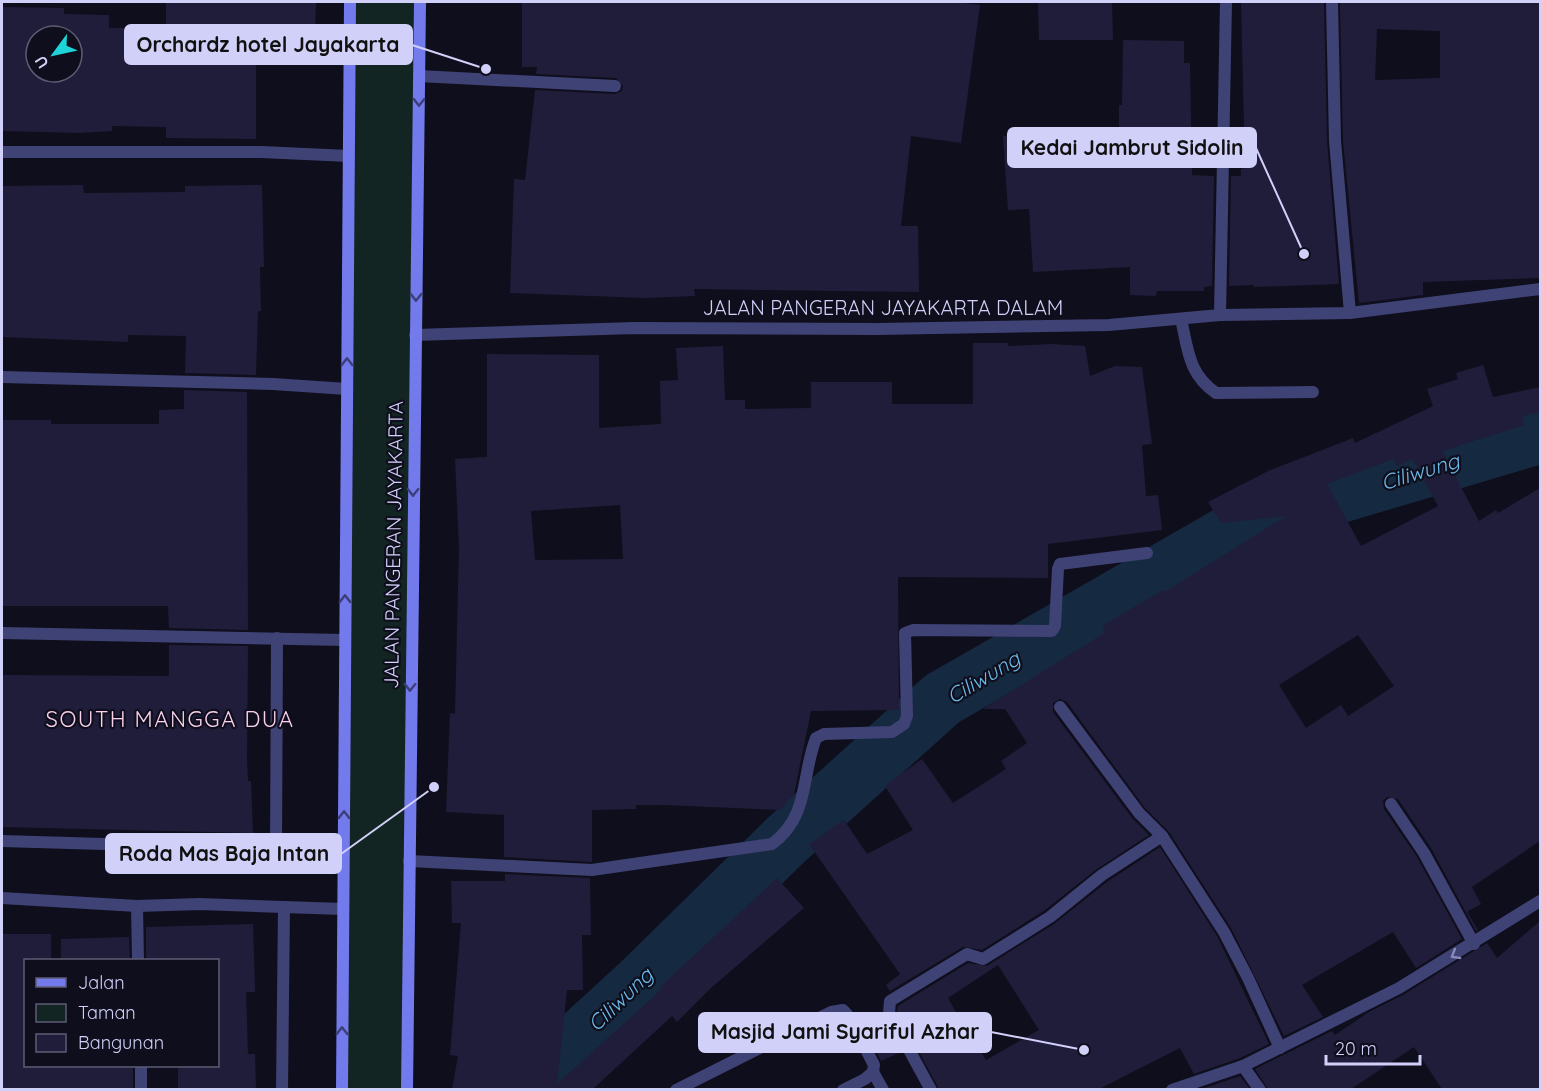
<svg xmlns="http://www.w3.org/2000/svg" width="1542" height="1091" font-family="Quicksand,sans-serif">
  <rect width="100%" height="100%" fill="#0f0e1c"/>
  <path fill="#122523" d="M350,2H420L407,1089L342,1090Z"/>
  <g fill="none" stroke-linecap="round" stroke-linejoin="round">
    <path stroke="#152940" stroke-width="57" d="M534,1090L543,1072L638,985L786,840L942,699L1234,531L1325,499L1540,435"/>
  </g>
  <g fill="#201d3b" fill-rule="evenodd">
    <path d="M166,2H316L315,32L256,30V139L166,138V127L112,126V131L81,133L2,131V7L64,8V14L109,15V28H166ZM36,36H72V72H36Z"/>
    <path d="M522,2H957L980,5L961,143L911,136L901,226H918L919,292L694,289L695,296L645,298L510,293L514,179L525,180L535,90L615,94L622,91L623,86L616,78L536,74L537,67H522Z"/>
    <path d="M1038,2H1112L1113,40H1039Z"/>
    <path d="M1241,2H1324L1327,141L1339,284L1254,287V285L1229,286L1231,176H1241V169L1245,168Z"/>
    <path d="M1340,2H1540V278L1423,282V295L1359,303L1343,141ZM1377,29L1440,31V78L1375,80Z"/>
    <path d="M1123,40L1184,41V63H1190L1192,175L1214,176L1212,286L1204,287V291H1157L1156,296L1130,295V267L1033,272L1029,209L1008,210L1003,136L1119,130V105H1122Z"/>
    <path d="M83,185L84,193L185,192V186L262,185L264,267H260L261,311H258L256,375L185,373L186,336L128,335V342L2,337V186Z"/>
    <path d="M973,343H1008V346L1052,344L1085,346L1090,376L1115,366L1142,367L1152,444L1142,445L1146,496L1158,495L1162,530L1048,544V578L898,577L899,710L811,711L794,794L780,810L663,805H636V809L592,810V862L504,857V815L446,812L450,713L455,714L459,547L455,459L487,457V354L599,355V428L661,424L660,381L678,380L676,348L723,346L725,400H745V409L811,408V382H892V404H973ZM620,505L623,559L535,560L531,511Z"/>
    <path d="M1483,365L1493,397L1540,387V412L1522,416L1524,425L1442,451L1479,521L1496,510L1498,513L1540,488V841L1472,887L1481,904L1467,912L1478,930L1476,931L1431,848L1398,799L1387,797L1383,801L1384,809L1417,857L1462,939L1416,968L1393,932L1302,985L1323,1017L1284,1036L1231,928L1169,832L1145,808L1067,702L1060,699L1053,703V712L1132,818L1149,835L1097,869L1045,910L982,950L963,947L890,991L886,985L900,974L809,844L844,820L867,854L913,830L885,786L922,759L953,803L1006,769L1001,761L1027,743L1005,709H983L1106,632L1102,626L1163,590L1165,592L1286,516L1221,523L1208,502L1268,471L1353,438L1355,443L1433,406L1427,389L1458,379L1456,373ZM1393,459L1397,466L1413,459L1438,506L1361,546L1327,484ZM1358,635L1394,686L1348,716L1341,705L1306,728L1279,685Z"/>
    <path d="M184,390L247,392L248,630L169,628L168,606H2V420H51V424H159V410L184,409Z"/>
    <path d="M169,645L248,646L247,759L248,781H251L253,833L2,827V675L169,676Z"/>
    <path d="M1160,847L1217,936L1269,1044L1240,1058L1194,1074L1180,1048L1099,1089H939L897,1011L898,1006L968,963L987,966L1054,924L1107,882ZM998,965L1039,1030L986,1060L973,1038L971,1039L948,998Z"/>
    <path d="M505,874L590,878L591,935H582L583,990H567L557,1084L662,989H658L777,878L804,908L711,988L677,1022L672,1016L593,1089H452L458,1056L450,1055L461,923H452L451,881H505Z"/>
    <path d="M1540,921V1089H1442L1414,1047L1351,1089H1268L1255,1069L1332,1031L1335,1035L1369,1012L1403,995L1487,943L1497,958Z"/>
    <path d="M253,924L255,992H246L248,1054H255L256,1089H178V1065H218V960H146V927Z"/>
    <path d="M2,934H51V960H26V1065H133V1088L2,1089Z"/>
    <path d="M129,937L130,960H61V939Z"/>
    <path d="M881,1016L901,1052L881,1061L863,1025Z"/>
    <path d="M1240,1076L1250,1089H1202Z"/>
  </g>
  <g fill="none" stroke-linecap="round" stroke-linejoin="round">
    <g stroke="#3f4275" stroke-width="12">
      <path d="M419,76L615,86"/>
      <path d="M2,152H261L349,156"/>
      <path d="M1220,315L1226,2"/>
      <path d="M1181,319C1188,349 1188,374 1216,393L1313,392"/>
      <path d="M2,377L273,384L347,389"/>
      <path d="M2,633L345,640"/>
      <path d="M2,841L343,851"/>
      <path d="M276,849L277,638"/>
      <path d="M409,861L592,870L772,844C810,816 801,776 816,738L824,734L892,732L904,724L907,716L905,633L913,630L1052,631L1055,626L1058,569L1060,564L1147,553"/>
      <path d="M2,898L137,906L200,904L343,909"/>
      <path d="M137,906L138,960"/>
      <path d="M141,1066V1090"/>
      <path d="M873,1072L883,1090"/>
      <path d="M282,1090L284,907"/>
      <path d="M676,1090L831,1012L843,1010L850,1018L874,1065L873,1072L865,1079L843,1090"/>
    </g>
    <g stroke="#3f4275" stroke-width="12">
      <path d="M1332,2L1335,141L1350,313"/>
      <path d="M415,335L634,328L878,329L1109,325L1220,315L1350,313L1540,289"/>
      <path d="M1060,707L1139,813L1162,836"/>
      <path d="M1391,804L1424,853L1474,944"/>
      <path d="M1243,1066L1260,1090"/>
      <path d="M931,1090L889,1013L890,1001L967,954L983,959L1050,917L1102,875L1162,836L1224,932L1248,978L1280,1048"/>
      <path d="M1172,1090L1243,1066L1399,988L1540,901"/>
    </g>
    <g stroke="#737aec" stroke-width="12">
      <path d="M342,1090L350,2"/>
      <path d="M407,1090L420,2"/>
    </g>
  </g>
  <defs><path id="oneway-chevron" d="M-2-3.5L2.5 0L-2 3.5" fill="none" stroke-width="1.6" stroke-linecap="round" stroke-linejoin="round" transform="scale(1.5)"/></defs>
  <g stroke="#3c3f7a">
    <use href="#oneway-chevron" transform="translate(419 102) rotate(91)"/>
    <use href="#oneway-chevron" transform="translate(416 297) rotate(91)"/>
    <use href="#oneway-chevron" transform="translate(347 362) rotate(-90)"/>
    <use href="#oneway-chevron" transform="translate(413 492) rotate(91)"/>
    <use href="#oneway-chevron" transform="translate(345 599) rotate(-90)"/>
    <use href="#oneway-chevron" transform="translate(410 687) rotate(91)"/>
    <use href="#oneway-chevron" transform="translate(344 815) rotate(-90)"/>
    <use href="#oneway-chevron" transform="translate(342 1031) rotate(-90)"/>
  </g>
  <use stroke="#8889b7" href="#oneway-chevron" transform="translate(1455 955) rotate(149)"/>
  <g text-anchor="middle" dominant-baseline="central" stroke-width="4.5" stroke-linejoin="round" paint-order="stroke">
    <g font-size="20" fill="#d1d0f9" stroke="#0f0e1c">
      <text x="883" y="307">JALAN PANGERAN JAYAKARTA DALAM</text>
      <text transform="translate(393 545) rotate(-89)">JALAN PANGERAN JAYAKARTA</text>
    </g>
    <g font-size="21" font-style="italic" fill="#6bbbeb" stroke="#0f0e1c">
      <text transform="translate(1420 471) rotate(-17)">Ciliwung</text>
      <text transform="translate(983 677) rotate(-31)">Ciliwung</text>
      <text transform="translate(620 999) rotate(-44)">Ciliwung</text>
    </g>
    <g font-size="22" letter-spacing="1.5" fill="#f9d1ee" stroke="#0f0e1c">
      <text x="170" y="719">SOUTH MANGGA DUA</text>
    </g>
  </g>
  <path fill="none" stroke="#d1d0f9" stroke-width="2" d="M486 69L412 45M1304 254L1256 148M434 787L341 854M1084 1050L991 1032"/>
  <g fill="#d1d0f9" stroke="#0f0e1c" stroke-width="2">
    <circle cx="486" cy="69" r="6"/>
    <circle cx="1304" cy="254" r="6"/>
    <circle cx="434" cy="787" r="6"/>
    <circle cx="1084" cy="1050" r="6"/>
  </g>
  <g fill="#d1d0f9" stroke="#d1d0f9" stroke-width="2">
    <rect x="125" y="25" width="287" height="39" rx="6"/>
    <rect x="1008" y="128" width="248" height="39" rx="6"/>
    <rect x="106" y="834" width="235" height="39" rx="6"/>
    <rect x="699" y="1013" width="292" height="39" rx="6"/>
  </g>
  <g font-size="21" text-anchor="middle" font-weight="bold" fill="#111">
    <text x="268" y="52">Orchardz hotel Jayakarta</text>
    <text x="1132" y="155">Kedai Jambrut Sidolin</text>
    <text x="224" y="861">Roda Mas Baja Intan</text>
    <text x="845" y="1039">Masjid Jami Syariful Azhar</text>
  </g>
  <rect width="1542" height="1091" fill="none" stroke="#d1d0f9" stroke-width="6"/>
  <rect x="24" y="959" width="195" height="108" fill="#0f0e1c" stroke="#5d5c74" stroke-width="1.5"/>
  <rect x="36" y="978" width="30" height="9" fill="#737aec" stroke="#5d5c74" stroke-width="1.5"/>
  <text x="78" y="989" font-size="18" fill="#d1d0f9">Jalan</text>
  <rect x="36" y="1004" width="30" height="18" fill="#122523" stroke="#5d5c74" stroke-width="1.5"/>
  <text x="78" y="1019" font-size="18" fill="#d1d0f9">Taman</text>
  <rect x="36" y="1034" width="30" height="18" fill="#201d3b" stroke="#5d5c74" stroke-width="1.5"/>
  <text x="78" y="1049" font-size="18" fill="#d1d0f9">Bangunan</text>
  <g transform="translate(54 54) rotate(237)"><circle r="28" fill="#0f0e1c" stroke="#5d5c74" stroke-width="1.5"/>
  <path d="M0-4.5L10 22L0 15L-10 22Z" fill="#1dd5d8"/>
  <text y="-9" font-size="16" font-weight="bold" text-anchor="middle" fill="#d1d0f9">U</text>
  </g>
  <path d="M1326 1055v9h94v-9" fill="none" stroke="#d1d0f9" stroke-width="3"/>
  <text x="1335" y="1055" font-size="18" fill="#d1d0f9" stroke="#0f0e1c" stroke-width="4.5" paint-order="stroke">20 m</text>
</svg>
